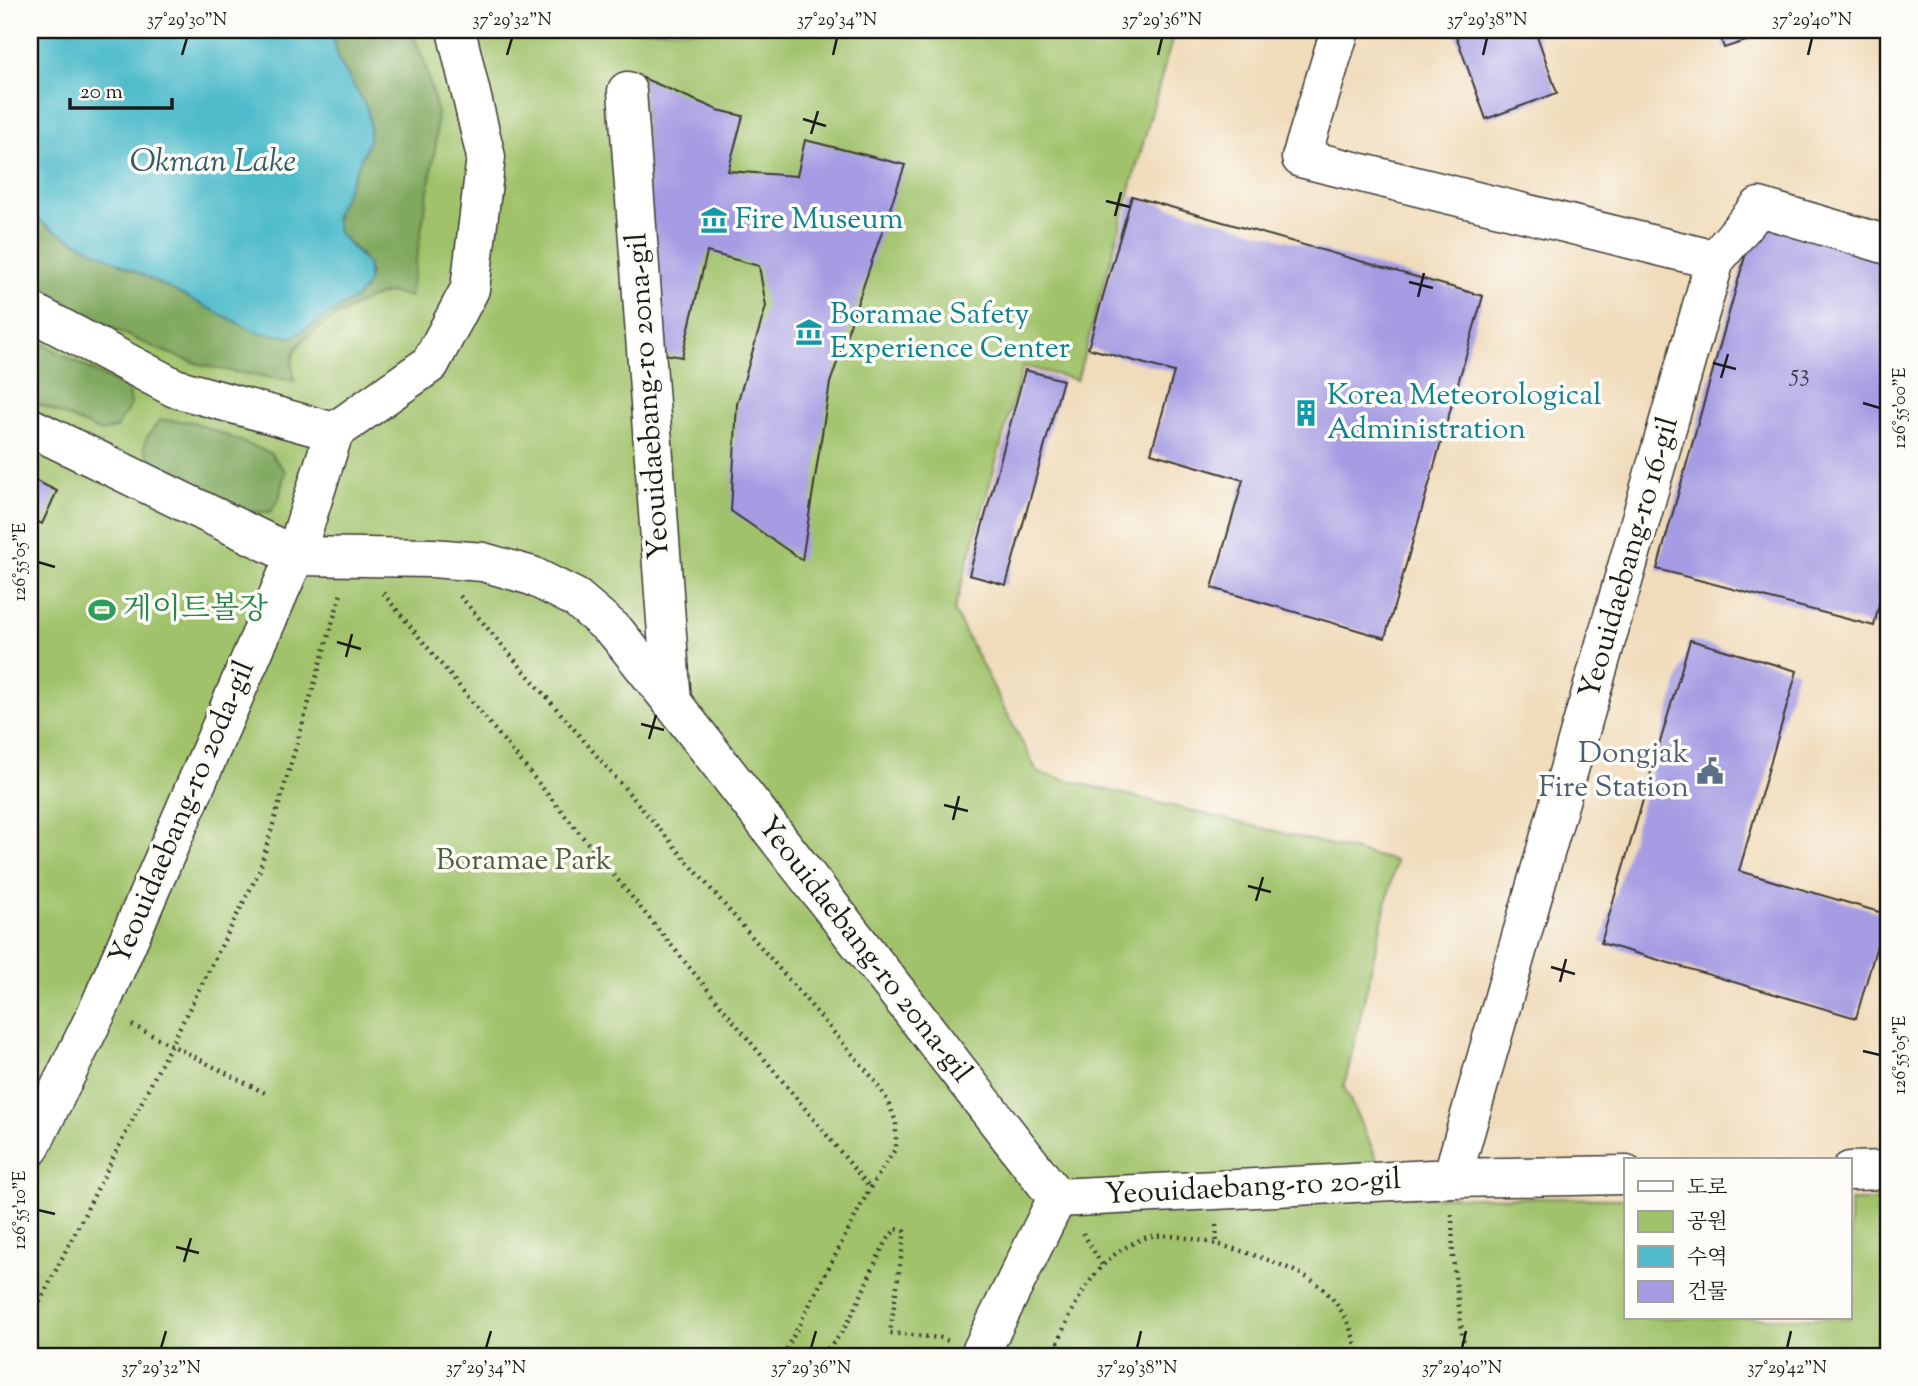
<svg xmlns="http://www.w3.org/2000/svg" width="1918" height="1386" font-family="'Sorts Mill Goudy','Noto Serif KR',serif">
  <rect width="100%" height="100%" fill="#fdfcf7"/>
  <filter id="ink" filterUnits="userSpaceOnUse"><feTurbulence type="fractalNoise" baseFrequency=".0143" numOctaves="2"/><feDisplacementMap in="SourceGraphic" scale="14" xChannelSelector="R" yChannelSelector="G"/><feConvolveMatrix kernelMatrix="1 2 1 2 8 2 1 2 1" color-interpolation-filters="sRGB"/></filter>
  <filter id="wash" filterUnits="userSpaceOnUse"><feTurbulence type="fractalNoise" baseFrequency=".00686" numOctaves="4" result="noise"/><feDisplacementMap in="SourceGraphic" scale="28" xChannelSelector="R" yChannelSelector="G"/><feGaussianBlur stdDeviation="1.57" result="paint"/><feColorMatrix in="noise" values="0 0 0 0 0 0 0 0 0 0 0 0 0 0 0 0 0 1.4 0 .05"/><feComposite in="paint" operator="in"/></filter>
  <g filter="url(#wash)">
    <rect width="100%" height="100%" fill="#f0dbba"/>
    <path fill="#a0c26b" stroke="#5e6f44" stroke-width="2" d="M30,30H1154L1173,36L1077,380L1023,366L954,611L1038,773L1396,861L1344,1087L1394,1196L1626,1199V1318H1850V1201H1888V1356H30Z"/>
    <g fill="#80a85f" stroke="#4e623e" stroke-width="2">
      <path d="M331,30H411L424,61L437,111L436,144L410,297C401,294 392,292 383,294C363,299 306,332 296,349C290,359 292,371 295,381C264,376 230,373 199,364C138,345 85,313 30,282V213L51,229L363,291L370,274L362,256L338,232L336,224L337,209L369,141L367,108L339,62Z"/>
      <path d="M30,337L129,390L131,404L116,428L101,432L30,400Z"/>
      <path d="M160,420L193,422L270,453L285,471L279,499L270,512L247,511L152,463L144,447L147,437Z"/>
    </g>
    <path fill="#50bccb" stroke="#366c74" stroke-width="2" d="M30,30H331L339,61L367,108L370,124L369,141L335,216L338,232L368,265V283L356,298L293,337L258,333L51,229L30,213Z"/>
    <g id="blocks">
      <g fill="#a69ce3">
        <path d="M1454,30H1535L1557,93L1486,119Z"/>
        <path d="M1718,30H1779L1724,48Z"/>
        <path d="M643,78L718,110L743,116L728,171L797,176L805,140L905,165L830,383L802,560L731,511L737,404L766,306L759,266L707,252L682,357L658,353Z"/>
        <path d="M1132,196L1483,296L1385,638L1212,588L1243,480L1151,453L1174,372L1088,348Z"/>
        <path d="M1758,210L1888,249V565L1874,626L1657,569Z"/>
        <path d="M1025,370L1063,380L1006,585L969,575Z"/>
        <path d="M30,478L57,491L42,524L30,518Z"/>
        <path d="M1690,640L1797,671L1739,871L1886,914L1856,1018L1601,943Z"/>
      </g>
    </g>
  </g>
  <g filter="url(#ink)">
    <use href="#blocks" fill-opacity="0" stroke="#3c3934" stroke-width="2"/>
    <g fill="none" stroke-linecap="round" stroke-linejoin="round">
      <defs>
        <g id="minor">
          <path d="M1340,30L1301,158L1715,260L1452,1178"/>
          <path d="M627,91L672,702"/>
          <path d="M1715,260L1759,207L1888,245"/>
          <path d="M30,311L175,388L334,432"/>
          <path d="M30,427L295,556L432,558L483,562L532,576L576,598L616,632L672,702L1057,1198"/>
          <path d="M334,432L430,364L470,289L486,157L456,30"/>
          <path d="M30,1148L99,1008L295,556L334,432"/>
          <path d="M1850,1171L1888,1170"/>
          <path d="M1057,1198L1452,1178L1626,1175"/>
          <path d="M979,1356L1057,1198"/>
        </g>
      </defs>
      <use href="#minor" stroke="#3c3934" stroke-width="41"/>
      <g stroke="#3c3934" stroke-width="4.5" stroke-dasharray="2 5" stroke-linecap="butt">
        <path d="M383,593L870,1188"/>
        <path d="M460,596L872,1077L888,1101L896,1122V1148L870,1188L783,1356"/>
        <path d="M132,1025L265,1093"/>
        <path d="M1452,1214L1453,1258L1465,1356"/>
        <path d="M1216,1225L1217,1245"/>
        <path d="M1083,1233L1102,1265"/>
        <path d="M30,1321L259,872L342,590"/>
        <path d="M815,1356C856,1339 867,1260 896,1229L905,1231L890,1333L941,1338L949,1341"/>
        <path d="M1053,1356C1067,1318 1089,1268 1126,1247C1133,1243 1146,1236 1155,1236C1191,1232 1294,1263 1321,1287C1342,1306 1353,1329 1358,1356"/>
      </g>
      <use href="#minor" stroke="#fff" stroke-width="38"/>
    </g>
  </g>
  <path fill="none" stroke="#1c1c1c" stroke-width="2.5" d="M182,55L187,38M507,55L512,38M833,55L837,38M1158,55L1162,38M1483,55L1487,38M1808,55L1812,38M803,119L826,126M811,134L818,111M1106,201L1130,207M1115,216L1121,192M1409,282L1433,288M1418,297L1424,273M1713,363L1736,369M1721,378L1728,354M1863,403L1880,408M38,562L55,567M337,642L361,649M346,657L352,634M641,724L664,730M649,739L656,715M944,805L968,811M953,820L959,796M1248,886L1271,892M1256,901L1263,877M1551,967L1575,974M1560,982L1566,959M1863,1051L1880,1055M38,1210L55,1214M176,1247L199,1253M184,1262L191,1238M161,1348L166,1331M486,1348L491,1331M811,1348L816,1331M1137,1348L1141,1331M1462,1348L1466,1331M1787,1348L1791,1331"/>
  <defs>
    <symbol id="museum-bare" viewBox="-9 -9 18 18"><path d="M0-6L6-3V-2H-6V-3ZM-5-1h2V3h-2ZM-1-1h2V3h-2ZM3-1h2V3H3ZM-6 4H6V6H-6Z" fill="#0f9aa8" stroke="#fdfcf7" stroke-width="2.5" paint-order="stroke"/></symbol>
    <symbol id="building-bare" viewBox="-9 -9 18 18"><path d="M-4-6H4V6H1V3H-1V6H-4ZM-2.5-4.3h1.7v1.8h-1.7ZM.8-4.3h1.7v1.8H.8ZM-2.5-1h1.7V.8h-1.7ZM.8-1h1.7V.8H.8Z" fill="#0f9aa8" stroke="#fdfcf7" stroke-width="2.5" paint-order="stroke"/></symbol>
    <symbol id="stadium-bare" viewBox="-9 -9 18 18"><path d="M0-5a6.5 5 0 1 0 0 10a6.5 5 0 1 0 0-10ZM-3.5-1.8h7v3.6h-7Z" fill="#2e9e5b" stroke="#fdfcf7" stroke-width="2.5" paint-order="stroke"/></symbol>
    <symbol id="civic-bare" viewBox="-9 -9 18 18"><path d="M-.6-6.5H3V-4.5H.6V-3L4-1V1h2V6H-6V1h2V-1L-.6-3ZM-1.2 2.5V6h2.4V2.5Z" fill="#5c6f8a" stroke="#fdfcf7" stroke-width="2.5" paint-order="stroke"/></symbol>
  </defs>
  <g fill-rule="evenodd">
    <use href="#museum-bare" x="695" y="201" width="38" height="38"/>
    <use href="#museum-bare" x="790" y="313" width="38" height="38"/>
    <use href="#building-bare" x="1287" y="394" width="38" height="38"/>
    <use href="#stadium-bare" x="83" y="591" width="38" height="38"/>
    <use href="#civic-bare" x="1691" y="752" width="38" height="38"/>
  </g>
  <g text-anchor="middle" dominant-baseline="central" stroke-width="7" stroke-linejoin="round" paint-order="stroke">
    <g font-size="26" fill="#3e3c4e">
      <text x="1800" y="374">53</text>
    </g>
    <g font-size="30" fill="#0d838f" stroke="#fdfcf7" text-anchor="start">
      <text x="735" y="220">Fire Museum</text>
      <text x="830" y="315">Boramae Safety<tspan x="830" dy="34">Experience Center</tspan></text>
      <text x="1327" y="396">Korea Meteorological<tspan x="1327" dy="34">Administration</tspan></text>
    </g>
    <g font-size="30" fill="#1c1c1c" stroke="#fdfcf7">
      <text transform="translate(649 396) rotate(-94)">Yeouidaebang-ro 20na-gil</text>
      <text transform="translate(1630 558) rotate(-74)">Yeouidaebang-ro 16-gil</text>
      <text transform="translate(183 813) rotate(-67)">Yeouidaebang-ro 20da-gil</text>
      <text transform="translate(864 950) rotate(52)">Yeouidaebang-ro 20na-gil</text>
      <text transform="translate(1253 1188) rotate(-3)">Yeouidaebang-ro 20-gil</text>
    </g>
    <g font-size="30" fill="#27864d" stroke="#fdfcf7" text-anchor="start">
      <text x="123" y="610">게이트볼장</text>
    </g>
    <g font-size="30" fill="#4e5e75" stroke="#fdfcf7" text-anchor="end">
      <text x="1689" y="754">Dongjak<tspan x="1689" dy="34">Fire Station</tspan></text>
    </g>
    <g font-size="30" fill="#515e3c" stroke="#fdfcf7">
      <text x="524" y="861">Boramae Park</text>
    </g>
    <g font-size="32" font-style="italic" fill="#315c62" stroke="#fdfcf7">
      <text x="213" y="163">Okman Lake</text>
    </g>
  </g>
  <rect width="1918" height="1386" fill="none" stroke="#fdfcf7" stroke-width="77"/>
  <rect x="1624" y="1158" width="228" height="161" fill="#fdfcf7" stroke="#a3a29f" stroke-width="2"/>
  <rect x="1638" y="1181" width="35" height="10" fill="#ffffff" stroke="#a3a29f" stroke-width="2"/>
  <text x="1687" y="1194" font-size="21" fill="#1c1c1c">도로</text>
  <rect x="1638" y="1211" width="35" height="21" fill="#a0c26b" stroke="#a3a29f" stroke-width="2"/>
  <text x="1687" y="1228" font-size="21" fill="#1c1c1c">공원</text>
  <rect x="1638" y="1246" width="35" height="21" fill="#50bccb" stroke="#a3a29f" stroke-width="2"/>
  <text x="1687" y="1264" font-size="21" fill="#1c1c1c">수역</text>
  <rect x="1638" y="1281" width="35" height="21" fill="#a69ce3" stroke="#a3a29f" stroke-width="2"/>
  <text x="1687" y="1298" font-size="21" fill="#1c1c1c">건물</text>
  <path d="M70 98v10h102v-10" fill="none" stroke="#1c1c1c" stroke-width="3.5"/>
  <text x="80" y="98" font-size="21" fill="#1c1c1c" stroke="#fdfcf7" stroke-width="5" paint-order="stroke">20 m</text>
  <rect x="38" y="38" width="1842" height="1310" fill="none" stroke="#1c1c1c" stroke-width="2.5"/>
  <g font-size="18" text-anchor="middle" fill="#1c1c1c">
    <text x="187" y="25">37°29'30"N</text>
    <text x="512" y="25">37°29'32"N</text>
    <text x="837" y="25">37°29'34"N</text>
    <text x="1162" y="25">37°29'36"N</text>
    <text x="1487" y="25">37°29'38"N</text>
    <text x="1812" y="25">37°29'40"N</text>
    <text transform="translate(1899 408) rotate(-90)" y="6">126°55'00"E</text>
    <text transform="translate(19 562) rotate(-90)" y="6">126°55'05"E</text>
    <text transform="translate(1899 1055) rotate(-90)" y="6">126°55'05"E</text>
    <text transform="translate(19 1210) rotate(-90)" y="6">126°55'10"E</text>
    <text x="161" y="1373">37°29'32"N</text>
    <text x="486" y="1373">37°29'34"N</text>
    <text x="811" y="1373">37°29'36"N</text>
    <text x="1137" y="1373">37°29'38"N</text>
    <text x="1462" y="1373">37°29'40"N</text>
    <text x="1787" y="1373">37°29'42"N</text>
  </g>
</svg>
